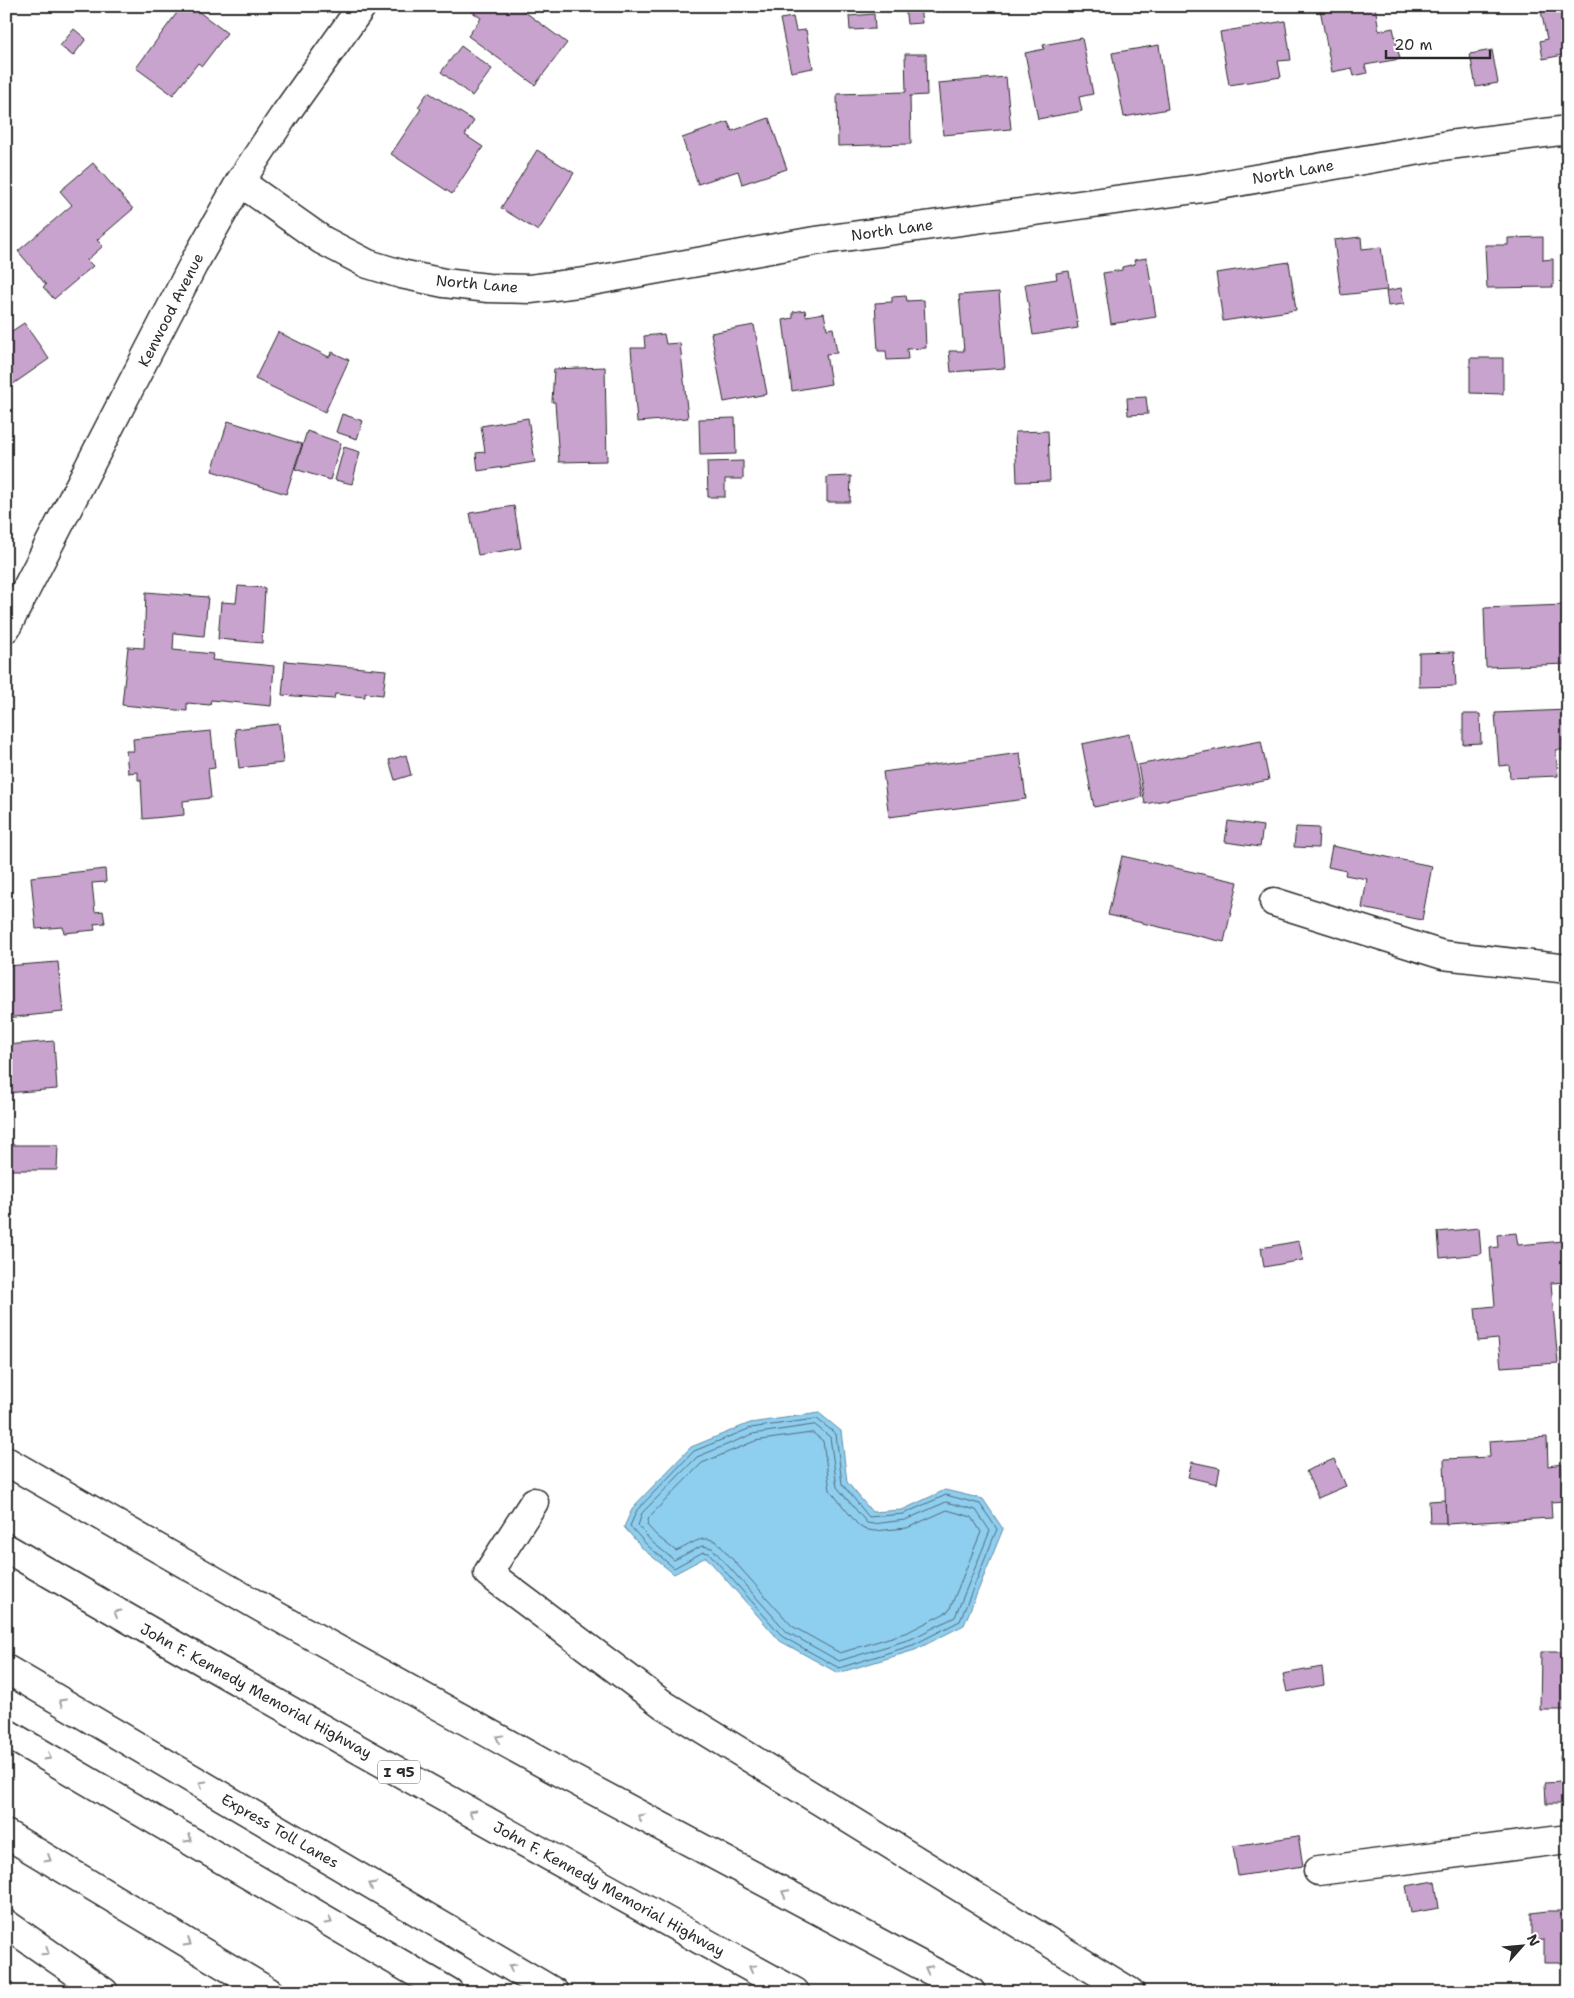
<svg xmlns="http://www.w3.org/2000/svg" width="1574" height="1998" font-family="'Shantell Sans',sans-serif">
  <rect width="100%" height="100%" fill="#fff"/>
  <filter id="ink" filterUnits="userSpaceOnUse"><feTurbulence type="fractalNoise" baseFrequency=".02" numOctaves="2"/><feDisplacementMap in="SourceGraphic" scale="10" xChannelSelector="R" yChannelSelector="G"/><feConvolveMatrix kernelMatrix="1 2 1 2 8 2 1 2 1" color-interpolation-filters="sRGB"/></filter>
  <g filter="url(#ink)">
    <path fill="#8eceef" stroke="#668da1" d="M819,1413L841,1431L847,1482L872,1512L902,1510L945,1490L983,1499L1003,1529L964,1625L915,1650L838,1673L780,1641L706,1557L674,1574L644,1550L624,1527L633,1507L691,1447L750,1423Z"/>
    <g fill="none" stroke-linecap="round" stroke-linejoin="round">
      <g stroke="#536c79" stroke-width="1">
        <path d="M817,1419L836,1434L842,1484L869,1517L903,1514L946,1495L980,1504L997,1529L960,1621L913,1645L839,1668L783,1637L709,1553L703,1552L674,1568L648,1546L630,1526L637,1510L694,1451L751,1428Z"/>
        <path d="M815,1425L830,1437L837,1487L867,1523L873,1524L905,1520L946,1502L976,1510L990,1531L955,1617L911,1639L839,1661L787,1632L712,1548L702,1546L674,1560L652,1542L638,1526L642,1513L697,1457L753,1434Z"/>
        <path d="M813,1433L823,1441L830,1490L858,1525L864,1529L874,1531L907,1528L947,1510L972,1517L981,1532L949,1611L908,1632L840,1653L792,1626L717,1542C701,1533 690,1546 676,1551L657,1536L647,1525L649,1517L702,1463L755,1441Z"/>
      </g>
    </g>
    <g fill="#c7a3cd" stroke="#2b2b2b">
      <path d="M182,6H191L227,33L202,66L198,63L173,95L136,68Z"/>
      <path d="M470,6H517L567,43L535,85L468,36L481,18L468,9Z"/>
      <path d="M905,6H920L922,23L907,24Z"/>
      <path d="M1336,6H1375L1379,31L1393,28L1400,59L1365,65L1367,73L1354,76L1352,68L1332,72L1320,9Z"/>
      <path d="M1568,6V54L1543,59L1540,41L1547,39L1541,11Z"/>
      <path d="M874,14L875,29L850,30L849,16Z"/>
      <path d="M793,17L796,31L806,30L813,68L791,72L780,19Z"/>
      <path d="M1285,21L1291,60L1278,61L1281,77L1229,85L1220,32Z"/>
      <path d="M74,29L86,39L73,56L60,46Z"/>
      <path d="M1082,38L1093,94L1079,97L1082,111L1038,119L1025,53L1044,49L1043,45Z"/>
      <path d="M1159,45L1168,109L1124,117L1112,53Z"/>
      <path d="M461,46L492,69L472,96L441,72Z"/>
      <path d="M1492,50L1498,83L1476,87L1470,54Z"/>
      <path d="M905,54H926L927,95L910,96L911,144L838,146L837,94L906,92Z"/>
      <path d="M1006,77L1011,129L943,135L938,83Z"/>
      <path d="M428,92L474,121L465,135L483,147L452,194L391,154L421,109L418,107Z"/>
      <path d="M769,118L787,169L742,184L738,171L698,184L682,138L728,122L732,131Z"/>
      <path d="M537,150L574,173L538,231L501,208Z"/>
      <path d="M93,163L133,209L97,240L103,246L87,260L93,266L54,299L43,287L46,285L18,251L72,205L60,191Z"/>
      <path d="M1361,237L1362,249L1381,247L1387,290L1341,295L1334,240Z"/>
      <path d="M1543,237V260L1553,259V287L1487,288L1485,245H1508V238Z"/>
      <path d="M1147,258L1156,317L1111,324L1103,273L1122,270V267L1135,264L1134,260Z"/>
      <path d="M1289,262L1296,310L1223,321L1216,273Z"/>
      <path d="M1069,271L1078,328L1033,335L1025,284L1057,279L1056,273Z"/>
      <path d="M1401,288L1404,304L1388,306L1386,291Z"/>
      <path d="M999,292L1005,368L951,372L949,351H964L959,295Z"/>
      <path d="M906,296L907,301L924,300L926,348L907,349L908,359L887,360L886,351H878L875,303L892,302V297Z"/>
      <path d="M805,310L806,316L824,313L827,329L833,328L837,353L826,354L831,384L792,391L783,320L793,318V312Z"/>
      <path d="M24,323L49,359L6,389V335Z"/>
      <path d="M754,325L767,394L724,402L711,333Z"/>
      <path d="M278,332L329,357L332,352L349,360L325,412L255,379Z"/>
      <path d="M664,334L666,344L680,343L688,418L637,422L631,348H645L644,336Z"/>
      <path d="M1470,358H1503V394L1470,393Z"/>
      <path d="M605,367L607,461L559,462L555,402H552L554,369Z"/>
      <path d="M1146,397L1148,414L1128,415L1127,398Z"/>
      <path d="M342,414L363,421L357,439L336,432Z"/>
      <path d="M528,418L535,462L478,471L476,453L485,452L481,426Z"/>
      <path d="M735,418L736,454L700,455L699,419Z"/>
      <path d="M228,421L302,444L286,494L212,471Z"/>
      <path d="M307,431L341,443L330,480L295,469Z"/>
      <path d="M1048,431L1050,481L1017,482L1015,432Z"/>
      <path d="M344,447L360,452L352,484L335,480Z"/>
      <path d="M743,461V479H725V497H708L707,462Z"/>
      <path d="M851,476L850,502H827V477Z"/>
      <path d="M514,506L521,548L478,555L470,513Z"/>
      <path d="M238,586L265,588L262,643L218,639L221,602L236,603Z"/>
      <path d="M146,592L208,597L204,636L174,633L173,650L213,654L212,660L274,666L271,706L211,700L210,705L187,703V711L122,705L128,647L144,648Z"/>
      <path d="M1565,605L1567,664L1486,667L1484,608Z"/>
      <path d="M1454,652L1456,686L1419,687V653Z"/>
      <path d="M285,661L386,670L383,695L365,693V697L335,694L334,699L282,695Z"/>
      <path d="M1567,710L1568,739H1563L1564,750H1556L1558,776L1510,778L1509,765L1499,766L1495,713Z"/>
      <path d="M1463,714H1480L1481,743L1463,744Z"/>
      <path d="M279,724L283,763L239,768L235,729Z"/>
      <path d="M211,731L215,768L208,769L211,798L183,801L184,815L143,819L141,780H138V772L128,773L126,751H134L133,739Z"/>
      <path d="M1129,734L1142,797L1094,807L1082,744Z"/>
      <path d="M1261,741L1269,780L1145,804L1138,765Z"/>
      <path d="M1020,753L1026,799L889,817L883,772Z"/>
      <path d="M406,755L411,775L395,780L389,760Z"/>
      <path d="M1228,821L1263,826L1260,847L1225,842Z"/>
      <path d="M1296,827L1319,828L1318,848L1294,847Z"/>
      <path d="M1332,846L1432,866L1422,920L1362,908L1367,879L1345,875L1346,871L1328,867Z"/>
      <path d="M1122,856L1238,882L1224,942L1108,915Z"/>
      <path d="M105,869L106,882L92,883L95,912L103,911L105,923L94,924L95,930L64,933L63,927L36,929L31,877Z"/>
      <path d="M58,962L63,1012L6,1018V966Z"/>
      <path d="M54,1041L57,1089L6,1093V1045Z"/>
      <path d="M6,1145H58L57,1170H6Z"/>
      <path d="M1479,1228L1481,1254L1440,1258L1438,1232Z"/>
      <path d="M1516,1233L1518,1245L1563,1241L1567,1282L1551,1283L1558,1363L1501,1367L1498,1339L1478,1341L1475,1308L1495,1306L1490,1248L1498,1247L1497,1235Z"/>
      <path d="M1299,1241L1303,1260L1264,1267L1261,1248Z"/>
      <path d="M1547,1437L1548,1466L1562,1464L1564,1501L1551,1502L1552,1518L1446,1524L1444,1459L1490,1457L1489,1441Z"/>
      <path d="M1334,1459L1346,1486L1318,1498L1306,1471Z"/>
      <path d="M1192,1462L1220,1468L1217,1484L1188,1477Z"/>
      <path d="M1445,1500L1446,1523H1430L1429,1501Z"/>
      <path d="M1541,1652H1568V1710H1540Z"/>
      <path d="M1322,1667L1324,1685L1287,1692L1283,1674Z"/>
      <path d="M1568,1754V1804H1546L1545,1783L1561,1782L1560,1755Z"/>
      <path d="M1298,1836L1303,1866L1238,1876L1233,1846Z"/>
      <path d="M1435,1881L1439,1908L1411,1913L1406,1886Z"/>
      <path d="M1547,1911H1568V1963H1544V1940L1531,1941V1913Z"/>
    </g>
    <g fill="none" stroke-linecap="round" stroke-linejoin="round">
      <defs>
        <g id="minor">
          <path d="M240,182L322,240L368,264L401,274L444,283L488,288L530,289L586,282L815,241L1203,188L1449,145L1568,130"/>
          <path d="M1274,902L1443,955L1568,969"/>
          <path d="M534,1502L488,1573L664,1705L1130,1992"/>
          <path d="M1318,1871L1568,1839"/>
        </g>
        <path id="major" d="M6,628L193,265L240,182L283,117L362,6"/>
        <g id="highway">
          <path d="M6,1461L262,1608L561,1773L971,1992"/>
          <path d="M6,1548C267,1700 530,1846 795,1992"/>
          <path d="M6,1669L554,1992"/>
          <path d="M6,1733L449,1992"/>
          <path d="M6,1834L269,1992"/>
          <path d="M6,1924L104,1992"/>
        </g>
      </defs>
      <use href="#minor" stroke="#2b2b2b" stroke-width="31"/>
      <use href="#major" stroke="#2b2b2b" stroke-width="31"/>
      <use href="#highway" stroke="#2b2b2b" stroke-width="31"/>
      <use href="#minor" stroke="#fff" stroke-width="28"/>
      <use href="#major" stroke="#fff" stroke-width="28"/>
      <use href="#highway" stroke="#fff" stroke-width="28"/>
    </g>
    <defs><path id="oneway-chevron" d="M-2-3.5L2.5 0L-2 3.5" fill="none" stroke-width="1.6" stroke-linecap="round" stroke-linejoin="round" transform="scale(1.25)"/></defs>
    <g stroke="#a0a0a0">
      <use href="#oneway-chevron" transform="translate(117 1613) rotate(-150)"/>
      <use href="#oneway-chevron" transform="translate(62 1702) rotate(-150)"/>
      <use href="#oneway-chevron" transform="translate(499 1738) rotate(-151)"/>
      <use href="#oneway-chevron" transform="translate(48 1757) rotate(30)"/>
      <use href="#oneway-chevron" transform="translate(202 1784) rotate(-150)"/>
      <use href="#oneway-chevron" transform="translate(472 1813) rotate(-151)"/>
      <use href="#oneway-chevron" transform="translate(641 1817) rotate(-151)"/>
      <use href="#oneway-chevron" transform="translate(189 1839) rotate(30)"/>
      <use href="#oneway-chevron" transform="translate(48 1859) rotate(31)"/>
      <use href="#oneway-chevron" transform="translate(372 1885) rotate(-150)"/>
      <use href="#oneway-chevron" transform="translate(785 1893) rotate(-152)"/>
      <use href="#oneway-chevron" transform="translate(329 1921) rotate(30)"/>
      <use href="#oneway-chevron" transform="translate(188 1943) rotate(31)"/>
      <use href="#oneway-chevron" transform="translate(46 1952) rotate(35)"/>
      <use href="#oneway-chevron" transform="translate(512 1967) rotate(-150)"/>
      <use href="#oneway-chevron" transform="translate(752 1968) rotate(-151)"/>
      <use href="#oneway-chevron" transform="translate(928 1969) rotate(-152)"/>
    </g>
  </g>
  <g text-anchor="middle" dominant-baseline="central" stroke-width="4.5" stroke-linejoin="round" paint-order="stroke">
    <rect fill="#fff" stroke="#6b6b6b" stroke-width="1" x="378" y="1760.5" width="42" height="23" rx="4"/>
    <g font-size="14" font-weight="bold" fill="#2b2b2b">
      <text x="399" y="1772">I 95</text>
    </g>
    <g font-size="15" fill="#2b2b2b" stroke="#fff">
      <text transform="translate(1293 172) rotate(-10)">North Lane</text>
      <text transform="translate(892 230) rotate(-8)">North Lane</text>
      <text transform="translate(477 284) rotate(5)">North Lane</text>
      <text transform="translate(171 310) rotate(-63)">Kenwood Avenue</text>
      <text transform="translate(256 1691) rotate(29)">John F. Kennedy Memorial Highway</text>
      <text transform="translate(280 1831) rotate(30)">Express Toll Lanes</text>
      <text transform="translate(609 1889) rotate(29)">John F. Kennedy Memorial Highway</text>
    </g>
  </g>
  <rect width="1574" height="1998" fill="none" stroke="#fff" stroke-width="25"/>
  <rect x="12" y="12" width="1549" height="1973" fill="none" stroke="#2b2b2b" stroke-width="2" filter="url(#ink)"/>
  <g transform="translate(1522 1946) rotate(63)" stroke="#ffffff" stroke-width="4" paint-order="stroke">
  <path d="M0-4L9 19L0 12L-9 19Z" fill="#2b2b2b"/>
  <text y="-8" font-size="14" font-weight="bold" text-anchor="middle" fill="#2b2b2b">N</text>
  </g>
  <path d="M1386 50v8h104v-8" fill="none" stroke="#2b2b2b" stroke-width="2.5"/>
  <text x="1394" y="50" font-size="15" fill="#2b2b2b" stroke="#ffffff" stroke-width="4" paint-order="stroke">20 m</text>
</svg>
